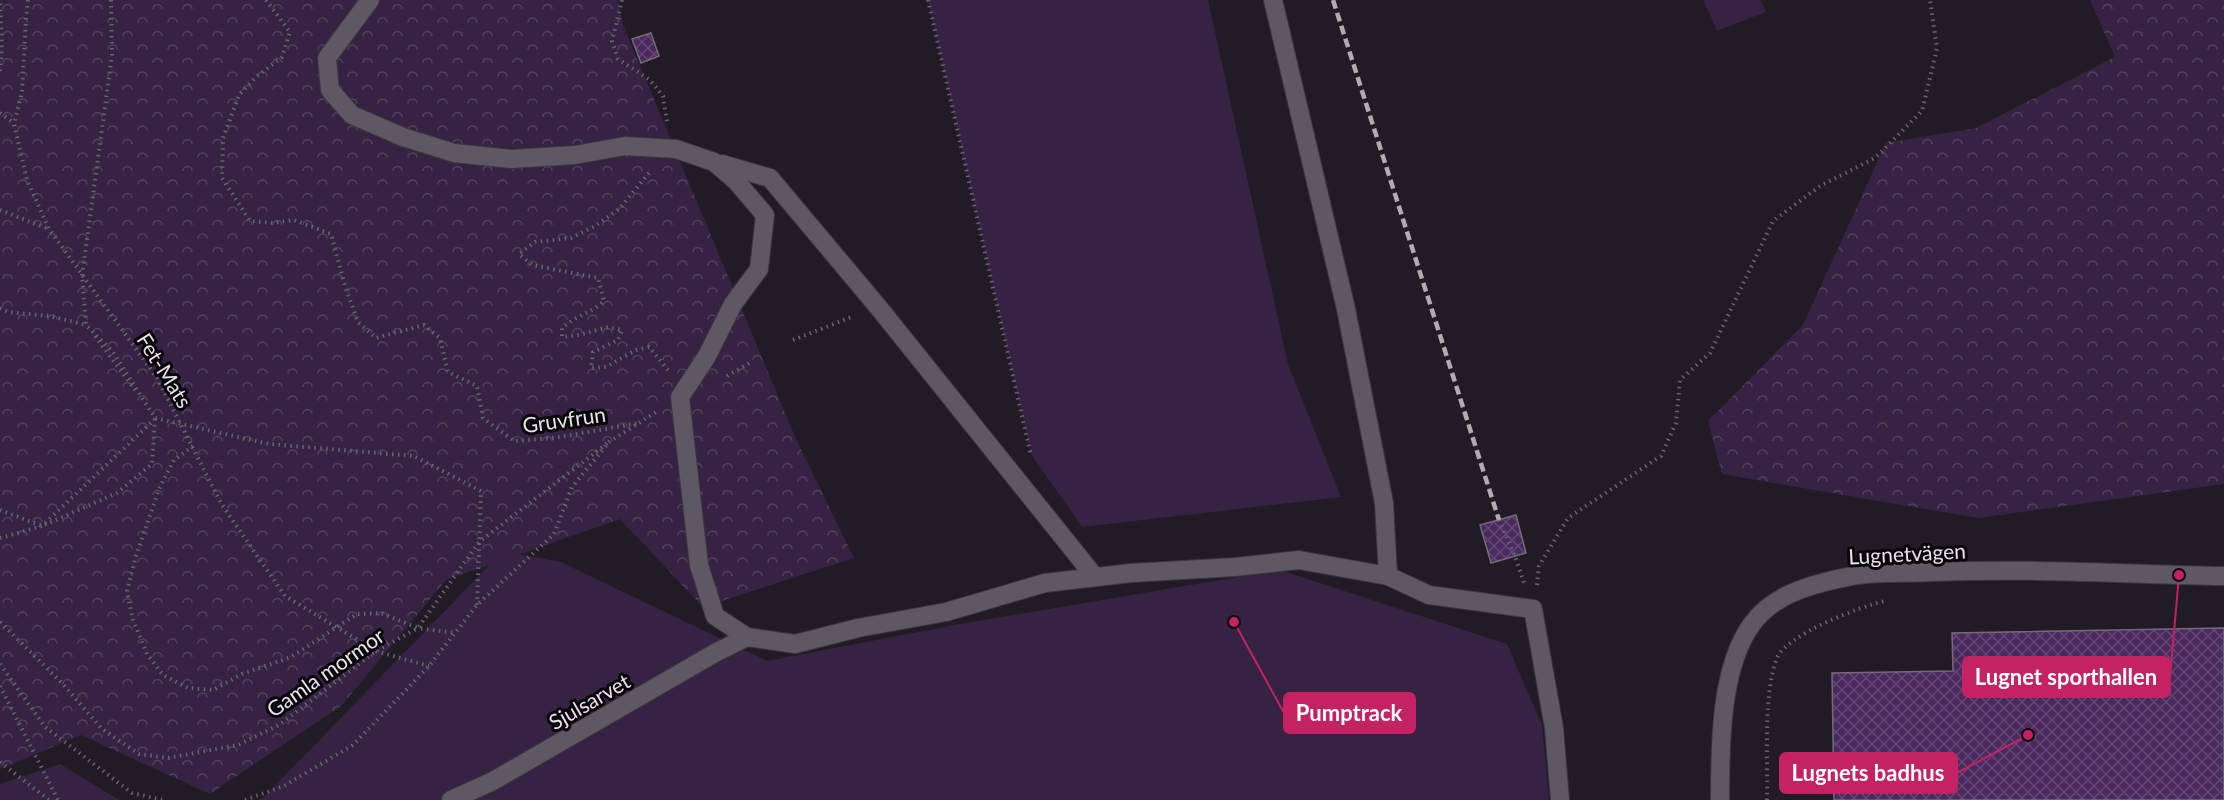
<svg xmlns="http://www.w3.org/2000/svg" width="2224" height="800" font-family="Lato,sans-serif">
  <defs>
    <pattern id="forest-crowns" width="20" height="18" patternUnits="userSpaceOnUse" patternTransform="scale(1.5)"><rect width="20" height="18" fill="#362343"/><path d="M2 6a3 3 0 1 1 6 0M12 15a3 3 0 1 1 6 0" fill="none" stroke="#53435e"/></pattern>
    <pattern id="building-cross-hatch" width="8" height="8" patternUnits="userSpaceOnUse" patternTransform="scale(1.5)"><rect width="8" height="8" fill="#4a295e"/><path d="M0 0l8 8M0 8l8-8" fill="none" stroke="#644875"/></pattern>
  </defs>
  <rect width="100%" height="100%" fill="#211b25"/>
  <g fill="url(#forest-crowns)">
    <path d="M0,0H618L623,25L796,439L854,558L703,607L620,519L446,580L341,706L210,794L81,735L0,769Z"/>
    <path d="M2090,0H2224V484L1978,518L1722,474L1708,421L1803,325L1886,143L1976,128L2115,57Z"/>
  </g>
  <g fill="#362343">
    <path d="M928,0H1208L1288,364L1341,497L1082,527L1031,454Z"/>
    <path d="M1703,0H1760L1766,12L1717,31Z"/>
    <path d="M503,551L561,562L767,661L954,625L1280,570L1507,644L1542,725L1549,800H257L263,798Z"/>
    <path d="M60,764L119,800H0V784Z"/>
  </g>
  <g fill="url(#building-cross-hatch)" stroke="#736c78" stroke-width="1.5">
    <path d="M651,33L659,56L641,63L632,39Z"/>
    <path d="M1516,515L1526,553L1491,563L1480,525Z"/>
    <path d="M2224,628V800H1834L1832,673L1953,671L1952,633Z"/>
  </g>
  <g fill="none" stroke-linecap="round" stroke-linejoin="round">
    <defs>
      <g id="minor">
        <path d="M370,0L327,58L330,90L352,115L403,137L454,153L511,159L575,155L625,146L676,149L714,162L736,181L765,215L759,269L733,304L707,356L680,397L699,565L715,616L747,637L795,644L858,628L946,612L1045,583L1131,573L1235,567L1299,560L1388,576L1429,595L1533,609L1554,728L1560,800"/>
        <path d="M1273,0L1346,309L1384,503L1388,576"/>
        <path d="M722,164L770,178L879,308L1095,577"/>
        <path d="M451,800L493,781L715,653L747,637"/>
        <path d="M1720,800C1720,748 1720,667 1752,624C1774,593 1816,583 1852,576C1878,571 1907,574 1933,572C2030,568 2127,574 2224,576"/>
      </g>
    </defs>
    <use href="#minor" stroke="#3b373e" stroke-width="20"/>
    <g stroke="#69646d" stroke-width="4" stroke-dasharray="1.5 4.5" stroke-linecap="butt">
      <path d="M28,0L26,19L22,92L14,124L27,180L49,229L157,378L222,505L285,596L376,651L429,666"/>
      <path d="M111,0L112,55L82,276L86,325L113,352L155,418L269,444L414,456L481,491L477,605"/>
      <path d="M266,0L290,32L282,57L256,77L239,95L223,138L222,178L250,221L273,223L294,220L331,234L345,286L358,322L376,338L424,325L440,338L448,372L477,386L483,418L514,441L554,438L639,423"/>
      <path d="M622,0L612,41L618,59L650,80L663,96L667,122"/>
      <path d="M928,0L1031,456"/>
      <path d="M0,71L2,50L0,0"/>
      <path d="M0,113L14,123"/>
      <path d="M649,173L619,209L595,226L571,238L535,242L519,254L532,265L598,278L604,301C590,314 577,315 562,328V337L579,335L608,327L622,330L618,340L593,352L591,368L606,367L636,350L649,347L668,370"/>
      <path d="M0,210L49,229"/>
      <path d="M0,308L8,312L49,316L87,325"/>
      <path d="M95,336L135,390"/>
      <path d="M793,340L854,316"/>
      <path d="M727,376L751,362"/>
      <path d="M193,446L174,460L159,489L136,556L127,591L133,620L147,654L163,675L188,688L213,690L242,674L291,657L357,614L381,613L418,628L456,633"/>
      <path d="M0,510L42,526L117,493L152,464L155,418"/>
      <path d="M1499,520L1515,556L1524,583"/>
      <path d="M0,538L42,526L155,419"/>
      <path d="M1537,585L1539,566L1568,518L1661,456L1676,423L1680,380L1710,353L1773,221L1820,186L1875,158L1922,111L1937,48L1930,0"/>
      <path d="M0,622L61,682L102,729L139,754L168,758L238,745L279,725L376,651L418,628L479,542L609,442"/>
      <path d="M0,664L45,727L132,793L163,800"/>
      <path d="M0,686L58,800"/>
      <path d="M0,762L49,800"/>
      <path d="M245,800L284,786L353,745L429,666L477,605L554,534L572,487L609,442L656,412"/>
      <path d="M1767,800C1768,761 1763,693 1777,658C1786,635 1861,606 1885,601"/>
    </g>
    <use href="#minor" stroke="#5e5864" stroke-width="18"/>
    <path stroke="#b0acb3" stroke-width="4.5" stroke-dasharray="9 4.5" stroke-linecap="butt" d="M1333,0L1499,520"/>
  </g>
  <g text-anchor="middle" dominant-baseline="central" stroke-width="6" stroke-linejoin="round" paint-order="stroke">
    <g font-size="21" fill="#e6e3e9" stroke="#09070b">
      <text transform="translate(165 370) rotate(58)">Fet-Mats</text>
      <text transform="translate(564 419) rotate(-8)">Gruvfrun</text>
      <text transform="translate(1907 553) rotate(-3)">Lugnetvägen</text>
      <text transform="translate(325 672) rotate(-35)">Gamla mormor</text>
      <text transform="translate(589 701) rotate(-30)">Sjulsarvet</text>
    </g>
  </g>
  <path fill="none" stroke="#c42262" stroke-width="2" d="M2179 575L2170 677M1234 622L1284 713M2028 735L1957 773"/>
  <g fill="#c42262" stroke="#09070b" stroke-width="2">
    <circle cx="2179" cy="575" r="6"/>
    <circle cx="1234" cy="622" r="6"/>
    <circle cx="2028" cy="735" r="6"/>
  </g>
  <g fill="#c42262" stroke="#c42262" stroke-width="2">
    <rect x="1963" y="657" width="207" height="40" rx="6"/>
    <rect x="1284" y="693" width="131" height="40" rx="6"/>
    <rect x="1780" y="753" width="177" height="40" rx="6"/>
  </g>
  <g font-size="22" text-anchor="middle" font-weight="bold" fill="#fff">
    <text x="2066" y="685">Lugnet sporthallen</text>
    <text x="1349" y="721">Pumptrack</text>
    <text x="1868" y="781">Lugnets badhus</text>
  </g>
</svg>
